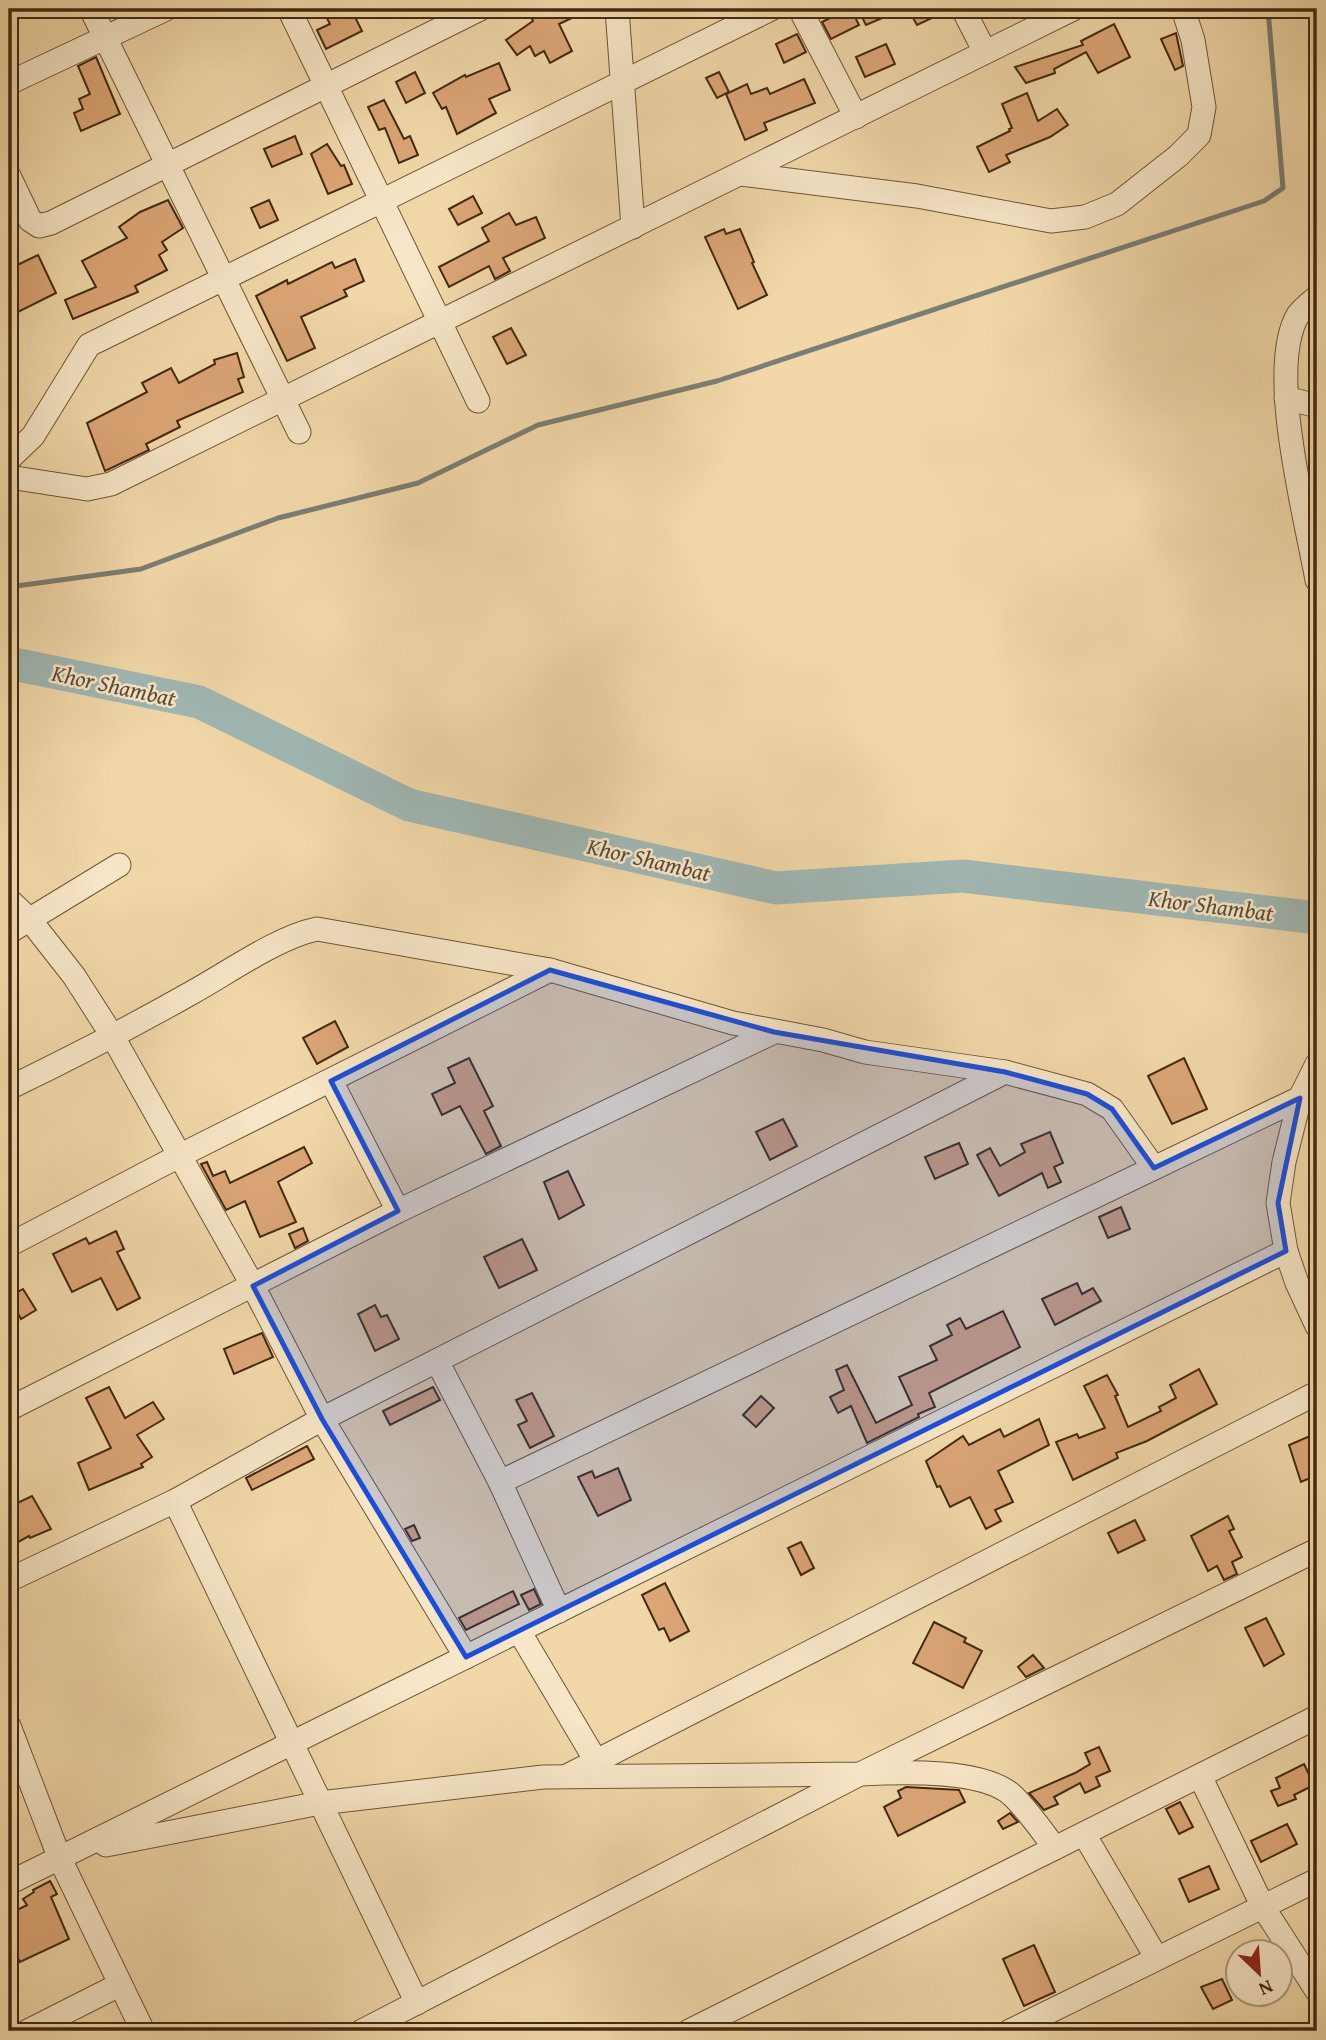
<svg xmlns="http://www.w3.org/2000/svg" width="1326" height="2040" font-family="'Gentium Book Plus',serif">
  <rect width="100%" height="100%" fill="#f2d8a9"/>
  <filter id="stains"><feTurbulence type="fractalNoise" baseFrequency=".00286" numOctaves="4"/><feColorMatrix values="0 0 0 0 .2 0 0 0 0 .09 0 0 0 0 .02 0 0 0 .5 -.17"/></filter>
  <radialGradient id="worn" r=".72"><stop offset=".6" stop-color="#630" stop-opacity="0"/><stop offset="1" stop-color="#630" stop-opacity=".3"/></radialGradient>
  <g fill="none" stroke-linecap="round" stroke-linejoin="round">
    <path stroke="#7b7e74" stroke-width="5" d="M9,587L141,569L278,518L418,483L538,425L717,381L1264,201L1283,188L1268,9"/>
    <path stroke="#a0b7b4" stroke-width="33" d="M9,663L199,702L409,805L776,888L963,876L1317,918"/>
  </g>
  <g fill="#dca677" stroke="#432913" stroke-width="2">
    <path d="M322,9H340L344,17L353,13L362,31L326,49L317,30L330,24Z"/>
    <path d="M549,9H591L559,24L572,51L550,63L544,51L535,56L530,46L517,55L506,40L533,21L531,17Z"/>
    <path d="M848,9H851L859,25L831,39L822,22Z"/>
    <path d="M858,9H903L866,25Z"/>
    <path d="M908,9H949V10L917,25Z"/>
    <path d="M1114,24L1130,57L1098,73L1086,52L1054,69L1055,73L1026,83L1015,67L1083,45L1081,41Z"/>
    <path d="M1176,33L1183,66L1175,70L1161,39Z"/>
    <path d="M797,34L806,52L784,63L776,44Z"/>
    <path d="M886,44L895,64L865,77L856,57Z"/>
    <path d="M96,57L120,114L81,131L74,113L83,109L79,99L90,94L78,66Z"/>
    <path d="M499,63L510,90L489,99L496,113L457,134L446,107L442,109L433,93L465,75L466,77Z"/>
    <path d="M415,72L425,93L406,103L396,82Z"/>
    <path d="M719,72L729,92L717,98L706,78Z"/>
    <path d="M804,79L815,103L764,123L767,130L745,140L726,94L747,84L751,94L767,88L770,94Z"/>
    <path d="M1027,93L1038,121L1057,109L1068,125L1050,137L1006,155L1010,162L989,172L977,147L1010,131L1009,129L1012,128L1002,104Z"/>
    <path d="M384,100L404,139L410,136L418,155L399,163L385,128L379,130L368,107Z"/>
    <path d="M295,136L302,154L272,167L264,149Z"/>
    <path d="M327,144L341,166L344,165L352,184L328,194L311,154Z"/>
    <path d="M473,196L482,213L458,225L449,209Z"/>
    <path d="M168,200L183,228L162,242L167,250L159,255L167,270L135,286L138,292L73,319L65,300L96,287L82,261L127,238L119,227L140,212Z"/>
    <path d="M269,200L278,220L260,228L251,208Z"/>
    <path d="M509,213L516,225L536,217L545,238L503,258L510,271L495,279L489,266L449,287L439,267L489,241L482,228Z"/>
    <path d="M724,229L726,234L740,229L754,262L752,263L767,295L738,309L705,237Z"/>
    <path d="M38,255L56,293L14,314L9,304V269Z"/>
    <path d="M355,259L364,281L344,290L347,296L301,317L315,348L287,361L256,296L287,280L288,284L332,262L335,268Z"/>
    <path d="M511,328L526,355L507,364L493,337Z"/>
    <path d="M237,353L244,377L238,379L243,392L177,421L180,427L146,444L149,450L105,471L87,423L147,392L142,383L171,368L179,383L215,364L214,360Z"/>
    <path d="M335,1021L348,1047L317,1064L303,1038Z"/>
    <path d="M469,1058L493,1106L484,1111L501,1146L486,1154L460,1106L442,1115L432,1094L455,1083L448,1068Z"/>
    <path d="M1184,1058L1207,1109L1172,1124L1148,1076Z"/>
    <path d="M783,1119L797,1146L770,1160L756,1132Z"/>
    <path d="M1050,1132L1063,1163L1054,1167L1061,1182L1048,1188L1042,1173L999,1196L977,1155L990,1148L1000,1166L1025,1152L1021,1144Z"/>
    <path d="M959,1143L968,1164L935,1179L925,1157Z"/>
    <path d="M304,1147L312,1163L278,1182L296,1222L260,1237L245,1201L226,1210L201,1164L207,1162L213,1176L225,1171L230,1183Z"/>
    <path d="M568,1171L584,1205L559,1219L544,1182Z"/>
    <path d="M1121,1207L1130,1229L1108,1238L1099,1217Z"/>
    <path d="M303,1228L308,1241L295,1248L289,1234Z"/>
    <path d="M116,1231L124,1249L117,1252L140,1298L117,1310L101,1278L72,1292L53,1254L86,1238L89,1244Z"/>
    <path d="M522,1239L537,1270L499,1288L484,1257Z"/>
    <path d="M1077,1283L1082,1294L1093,1288L1101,1301L1055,1325L1042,1299Z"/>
    <path d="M23,1289L36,1310L21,1319L9,1297Z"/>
    <path d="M375,1305L381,1317L387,1315L399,1339L375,1351L358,1314Z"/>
    <path d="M1003,1311L1020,1347L929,1393L935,1407L918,1414L919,1417L867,1443L851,1406L838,1413L830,1397L844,1390L836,1370L847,1365L876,1423L912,1405L899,1377L937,1360L930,1346L952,1335L947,1325L960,1318L966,1329Z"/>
    <path d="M262,1333L273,1357L234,1374L224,1349Z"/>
    <path d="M1199,1369L1217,1404L1147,1441L1116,1453L1118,1458L1073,1480L1056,1442L1077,1434L1079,1438L1105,1428L1084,1386L1107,1375L1118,1395L1115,1396L1128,1427L1161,1411L1159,1407L1176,1398L1170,1385Z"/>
    <path d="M109,1387L125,1418L153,1402L164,1419L137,1435L152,1457L141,1464L143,1467L89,1490L78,1463L111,1448L86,1398Z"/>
    <path d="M433,1387L440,1400L390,1425L383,1411Z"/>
    <path d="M532,1393L554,1436L530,1448L518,1425L527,1421L516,1400Z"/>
    <path d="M761,1396L774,1408L756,1427L743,1415Z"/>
    <path d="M1039,1419L1049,1445L998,1471L1013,1502L995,1510L1001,1521L986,1529L970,1497L950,1507L940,1486L937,1487L926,1461L963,1436L969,1445L1000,1429L1004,1437Z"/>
    <path d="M1317,1433V1475L1301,1482L1289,1445Z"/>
    <path d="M307,1446L314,1459L252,1490L246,1478Z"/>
    <path d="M618,1468L631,1500L598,1516L578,1477L592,1471L595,1478Z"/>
    <path d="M32,1496L51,1529L30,1538L29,1536L9,1547V1507Z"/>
    <path d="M1228,1516L1234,1529L1229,1531L1242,1557L1232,1562L1237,1574L1224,1580L1217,1566L1208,1571L1191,1536Z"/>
    <path d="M1135,1520L1145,1540L1118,1553L1108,1533Z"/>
    <path d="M414,1525L420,1538L412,1541L405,1529Z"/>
    <path d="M801,1542L814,1568L801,1575L788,1548Z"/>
    <path d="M665,1583L689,1631L670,1641L664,1628L659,1630L642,1595Z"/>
    <path d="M534,1589L541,1604L529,1610L521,1595Z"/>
    <path d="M513,1591L519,1604L466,1630L459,1618Z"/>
    <path d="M1266,1618L1284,1654L1264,1666L1245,1628Z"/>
    <path d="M934,1622L966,1638L964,1642L982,1651L963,1688L913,1663Z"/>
    <path d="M1033,1655L1044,1668L1026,1677L1018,1667Z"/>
    <path d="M1099,1747L1110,1771L1096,1777L1100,1786L1085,1793L1080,1783L1054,1797L1058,1804L1044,1810L1029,1793L1075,1773L1090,1764L1085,1753Z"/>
    <path d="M1304,1764L1314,1785L1294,1795L1296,1799L1278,1806L1271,1791L1280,1788L1276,1778Z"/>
    <path d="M906,1787L959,1790L965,1802L898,1836L884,1807L901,1798L898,1791Z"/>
    <path d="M1180,1802L1193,1827L1179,1834L1166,1809Z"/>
    <path d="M1010,1813L1018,1822L1003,1829L998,1821Z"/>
    <path d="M1287,1824L1297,1844L1261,1862L1251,1841Z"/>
    <path d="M1209,1866L1219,1889L1189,1902L1179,1879Z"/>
    <path d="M50,1881L57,1894L51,1897L69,1939L20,1962L9,1941V1914L27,1905L23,1899L34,1892L33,1890Z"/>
    <path d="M1034,1945L1055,1992L1024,2006L1003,1959Z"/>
    <path d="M1222,1979L1232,2000L1213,2009L1201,1987Z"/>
  </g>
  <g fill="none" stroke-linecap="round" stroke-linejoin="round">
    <defs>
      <g id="minor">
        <path d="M91,9L299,432"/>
        <path d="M289,9L478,401"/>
        <path d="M617,9L633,227"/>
        <path d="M800,9L856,117"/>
        <path d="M963,9L985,52"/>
        <path d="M9,83L166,9"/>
        <path d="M741,174L917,196L1051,221L1085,217L1117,204L1178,156L1199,135L1204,107L1193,40L1183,9"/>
        <path d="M9,176L30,220L39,226L51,223L480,9"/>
        <path d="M1317,297C1311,302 1302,309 1298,315C1266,368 1306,518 1317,580"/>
        <path d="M1286,398L1317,406"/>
        <path d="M9,459L33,436L89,345L771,9"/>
        <path d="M9,477L87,489L111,484L1073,9"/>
        <path d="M9,900L30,920L74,976L113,1037L253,1286L322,1419L466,1657"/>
        <path d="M9,932L119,865"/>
        <path d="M331,1081L398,1211"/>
        <path d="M9,1088C71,1058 133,1026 193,992C229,972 278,937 317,929L550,970L733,1023L823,1040L865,1052L1005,1072L1087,1094L1112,1109L1154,1168"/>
        <path d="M9,1245L179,1156L550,970"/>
        <path d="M1286,1251L1278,1203L1284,1162L1300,1098L1317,1064"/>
        <path d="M437,1361L500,1482L559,1611"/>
        <path d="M9,1409L398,1211L774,1032"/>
        <path d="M500,1482L1300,1098"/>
        <path d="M175,1501L417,2003"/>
        <path d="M9,1580L175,1501L322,1419L1005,1072"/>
        <path d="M519,1631L596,1761"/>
        <path d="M9,1726L60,1859L143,2031"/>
        <path d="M569,1775L1317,1393"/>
        <path d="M1200,1776L1263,1907L1317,1991"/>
        <path d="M1084,1834L1156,1957"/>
        <path d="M106,1845L320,1803L543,1777L860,1774C899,1772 986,1768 1014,1797C1029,1812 1042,1831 1055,1848"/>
        <path d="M9,1883L1286,1251L1297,1283L1317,1326"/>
        <path d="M28,2031L119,1985"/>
        <path d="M362,2031L860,1774L1317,1550"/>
        <path d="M689,2031L1317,1717"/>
        <path d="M1010,2031L1317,1880"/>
      </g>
    </defs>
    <use href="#minor" stroke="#6f5538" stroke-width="25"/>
    <use href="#minor" stroke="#f7e6c7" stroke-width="23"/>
  </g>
  <path fill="#1d4ed8" fill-opacity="0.2" stroke="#1d4ed8" stroke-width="5" stroke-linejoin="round" d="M550,970L774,1032L1005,1072L1087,1094L1112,1109L1154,1168L1300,1098L1278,1203L1286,1251L466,1657L322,1419L253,1286L398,1211L331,1081Z"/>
  <g text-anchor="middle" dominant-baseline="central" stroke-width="5" stroke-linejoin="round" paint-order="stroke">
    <g font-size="23" font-style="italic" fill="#5a4c3b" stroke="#f7e6c7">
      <text transform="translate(114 685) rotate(12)">Khor Shambat</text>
      <text transform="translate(649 859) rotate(13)">Khor Shambat</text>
      <text transform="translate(1211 905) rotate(7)">Khor Shambat</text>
    </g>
  </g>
  <rect width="1326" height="2040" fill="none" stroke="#f2d8a9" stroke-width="35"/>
  <rect x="10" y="10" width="1305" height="2019" fill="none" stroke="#432913" stroke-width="3.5"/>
  <rect x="18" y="18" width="1291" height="2005" fill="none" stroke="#432913" stroke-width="2"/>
  <g transform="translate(1259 1973) rotate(155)"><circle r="33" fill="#f7e6c7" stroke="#af9a7f" stroke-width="2"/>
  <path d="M0-5L12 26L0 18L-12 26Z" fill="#8f2418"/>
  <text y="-10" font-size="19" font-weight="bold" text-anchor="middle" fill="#432913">N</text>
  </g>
  <rect width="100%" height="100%" filter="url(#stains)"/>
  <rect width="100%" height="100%" fill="url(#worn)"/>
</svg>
